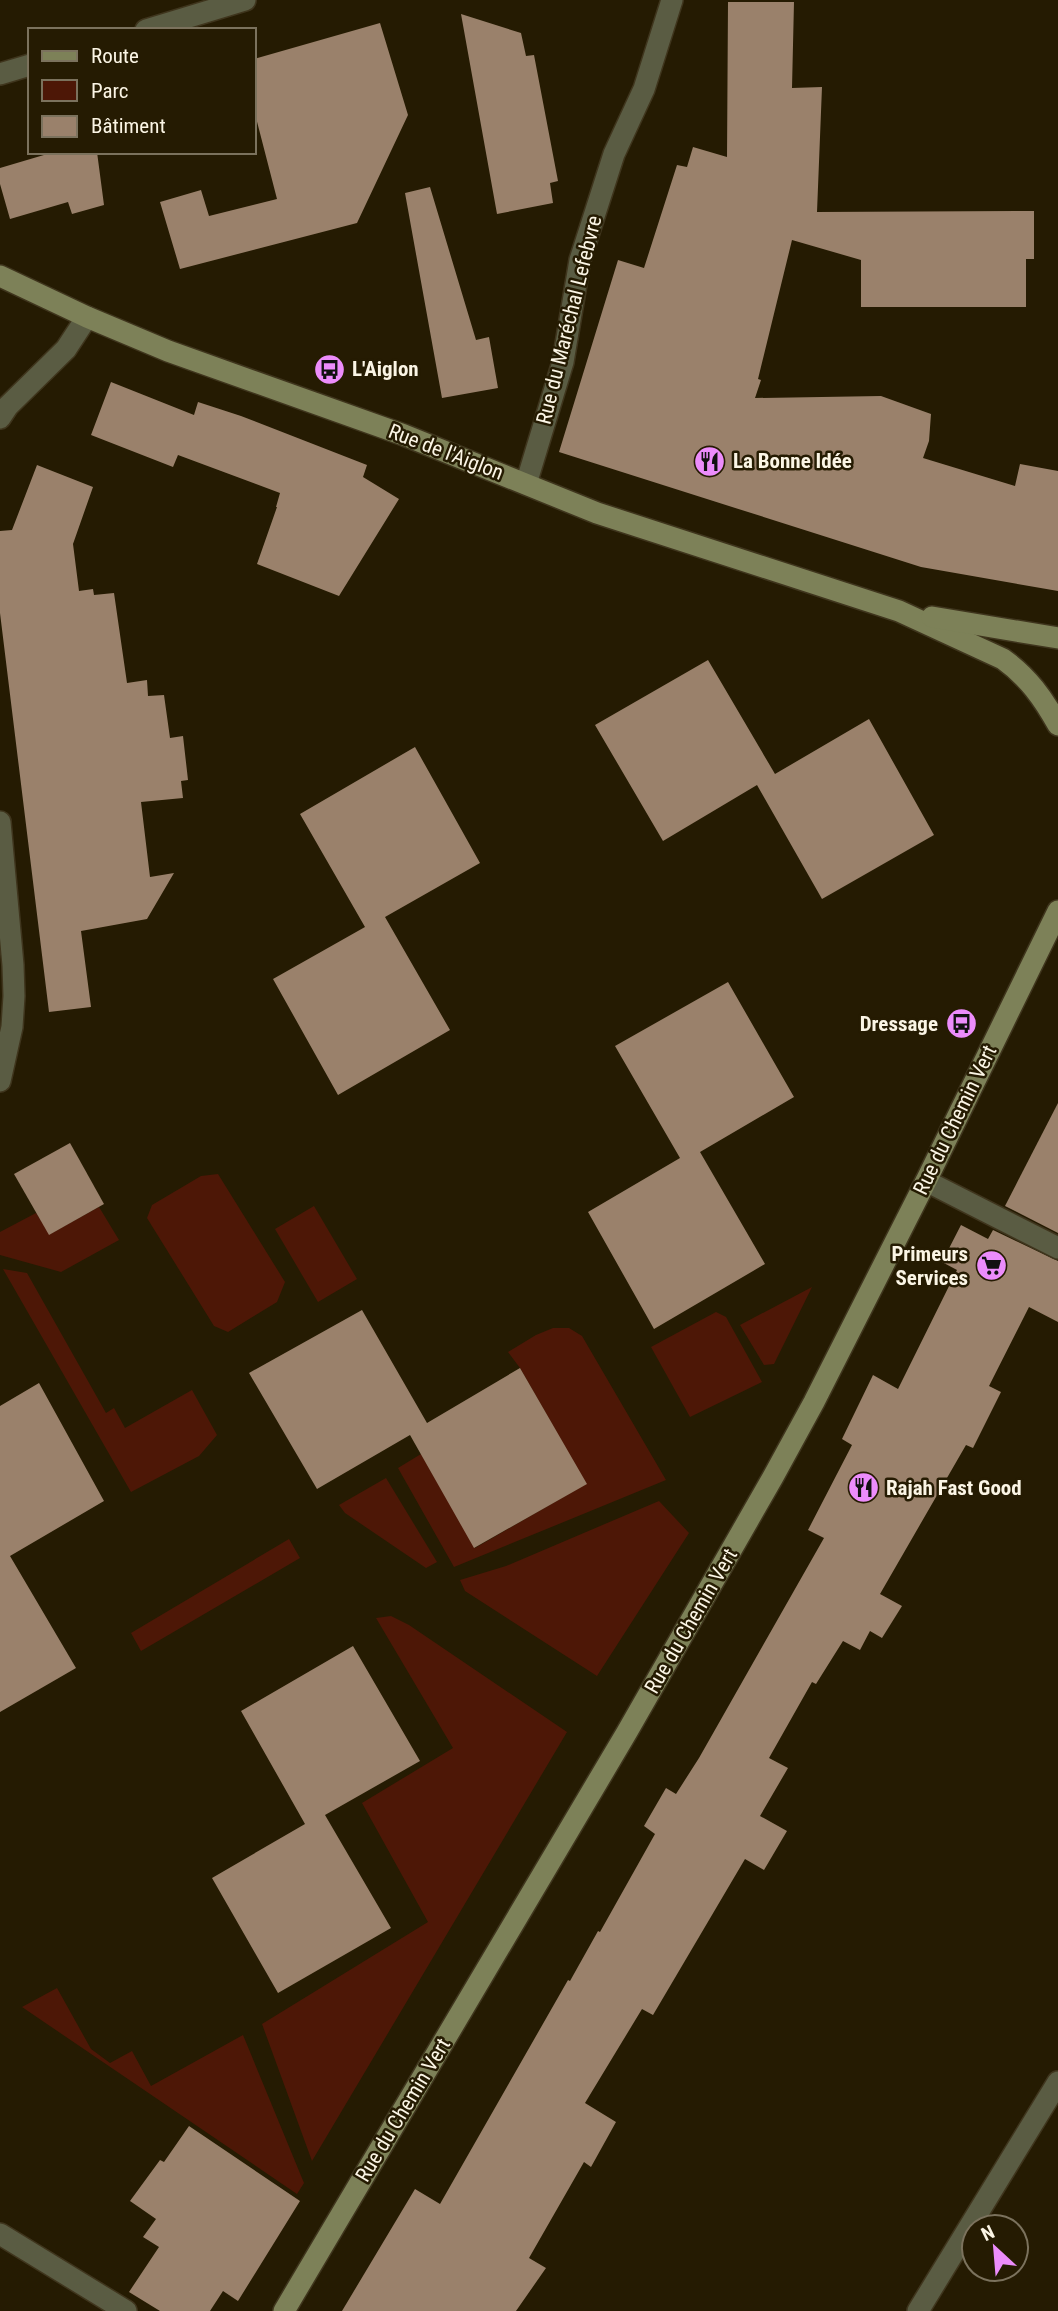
<svg xmlns="http://www.w3.org/2000/svg" width="1058" height="2311" font-family="'Roboto Condensed',sans-serif">
  <rect width="100%" height="100%" fill="#251b02"/>
  <g fill="#4d1706">
    <path d="M218,1174L285,1282L277,1302L228,1332L214,1326L147,1218L152,1205L201,1176Z"/>
    <path d="M314,1206L357,1279L318,1302L275,1229Z"/>
    <path d="M99,1207L119,1240L61,1272L0,1255V1232L36,1213L50,1234Z"/>
    <path d="M3,1269L27,1273L106,1413L114,1408L125,1428L192,1390L217,1435L199,1456L131,1492Z"/>
    <path d="M812,1287L774,1364L764,1365L740,1325Z"/>
    <path d="M716,1312L726,1317L762,1382L690,1417L651,1347Z"/>
    <path d="M553,1328H569L582,1336L666,1480L454,1567L398,1468L421,1454L475,1548L586,1484L520,1368L508,1352L536,1335Z"/>
    <path d="M386,1478L437,1562L426,1568L345,1513L339,1505Z"/>
    <path d="M659,1501L689,1533L597,1676L465,1591L460,1580L506,1566Z"/>
    <path d="M289,1539L300,1558L141,1651L131,1633Z"/>
    <path d="M391,1616L409,1625L567,1732L312,2161L262,2024L428,1922L362,1803L453,1748L376,1618Z"/>
    <path d="M57,1988L91,2049L110,2063L132,2051L151,2086L243,2035L304,2183L297,2194L22,2007Z"/>
  </g>
  <g fill="#9a816b">
    <path d="M728,2H794L792,88L822,87L817,212L1034,211V259H1026V307H861V260L792,240L758,379L761,380L755,398L881,396L931,414L929,441L923,458L1015,486L1020,464L1058,471V591L921,567L559,452L618,260L644,268L677,165L687,167L693,147L727,157Z"/>
    <path d="M461,14L521,33L526,56L534,55L558,181L550,183L553,203L497,214Z"/>
    <path d="M380,23L408,115L357,223L180,269L160,202L201,190L209,216L277,199L254,110V59Z"/>
    <path d="M54,152H97L104,205L72,214L68,202L10,219L0,184V168Z"/>
    <path d="M430,187L476,340L489,337L498,388L442,398L405,193Z"/>
    <path d="M111,382L194,415L198,402L241,416L367,465L363,477L399,499L339,596L257,564L277,507H276L280,493L178,455L173,467L91,435Z"/>
    <path d="M37,465L93,487L73,544L79,591L93,589L94,595L114,593L127,683L147,680L148,696L164,695L170,738L183,736L188,780L181,781L183,798L141,802L150,877L174,873L147,919L81,931L91,1007L49,1012L0,613V531L12,530Z"/>
    <path d="M708,660L775,774L869,719L934,835L822,899L757,785L663,841L595,725Z"/>
    <path d="M415,747L480,863L385,917L450,1030L338,1095L273,979L365,927L300,814Z"/>
    <path d="M728,982L794,1097L700,1152L765,1264L654,1329L588,1212L680,1158L615,1046Z"/>
    <path d="M1058,1103V1233L1005,1206Z"/>
    <path d="M70,1143L104,1204L49,1235L14,1174Z"/>
    <path d="M961,1225L988,1239L993,1230L1058,1261V1322L1029,1307L989,1386L1001,1392L973,1448L966,1445L880,1594L902,1606L882,1638L870,1631L860,1650L843,1641L816,1684L812,1682L769,1758L788,1768L760,1816L787,1831L764,1870L745,1859L653,2015L642,2009L585,2103L616,2122L591,2167L584,2162L529,2258L546,2268L516,2311H342L415,2189L440,2204L568,1980L570,1981L598,1931L600,1932L655,1834L644,1826L666,1788L676,1794L699,1758L824,1538L808,1530L852,1445L842,1439L873,1375L898,1389L957,1270L942,1262Z"/>
    <path d="M362,1310L427,1423L520,1368L587,1484L474,1548L410,1435L317,1489L249,1373Z"/>
    <path d="M39,1383L104,1501L10,1556L76,1668L0,1712V1406Z"/>
    <path d="M353,1646L420,1761L325,1815L391,1928L278,1993L212,1878L305,1824L241,1711Z"/>
    <path d="M189,2126L300,2201L238,2301L223,2291L210,2311H160L129,2292L159,2247L143,2237L156,2219L130,2201L160,2160L164,2162Z"/>
  </g>
  <g fill="none" stroke-linecap="round" stroke-linejoin="round">
    <defs>
      <g id="lane">
        <path d="M146,30L245,0"/>
        <path d="M0,74L30,65"/>
        <path d="M0,2234L126,2311"/>
      </g>
      <g id="street">
        <path d="M0,418L8,406L66,349L87,317"/>
        <path d="M526,484L563,362L580,260L614,154L644,89L672,0"/>
        <path d="M0,822L13,965L14,996L12,1027L0,1081"/>
        <path d="M926,1181L1058,1248"/>
        <path d="M918,2311L1058,2082"/>
      </g>
      <g id="secondary">
        <path d="M0,276L87,317L168,351L404,435L597,513L899,611L1003,659C1028,677 1043,698 1058,725"/>
        <path d="M932,617L1058,638"/>
        <path d="M284,2311L627,1732L773,1477L814,1402L926,1181L1058,911"/>
      </g>
    </defs>
    <use href="#lane" stroke="#3f351d" stroke-width="24"/>
    <use href="#street" stroke="#3f351d" stroke-width="24"/>
    <use href="#secondary" stroke="#3f351d" stroke-width="24"/>
    <use href="#lane" stroke="#5a5c43" stroke-width="21"/>
    <use href="#street" stroke="#5a5c43" stroke-width="21"/>
    <use href="#secondary" stroke="#7d8158" stroke-width="21"/>
  </g>
  <defs>
    <symbol id="bus-disc" viewBox="-11 -11 22 22"><circle r="9.5" fill="#ec8cfb" stroke="#251b02"/><path d="M-5-6H5V4H4V6H2V4H-2V6H-4V4H-5ZM-3.5-4V0h7V-4ZM-3.5 1.2v1.5H-2V1.2ZM2 1.2v1.5H3.5V1.2Z" fill="#111"/></symbol>
    <symbol id="restaurant-disc" viewBox="-11 -11 22 22"><circle r="9.5" fill="#ec8cfb" stroke="#251b02"/><path d="M-5-6h1v4h1v-4h1v4h1v-4h1v5L-1.5 .5V6h-2V.5L-5-1ZM5-6V6H3V1.5H1.5Q1.5-4 5-6Z" fill="#111"/></symbol>
    <symbol id="supermarket-disc" viewBox="-11 -11 22 22"><circle r="9.5" fill="#ec8cfb" stroke="#251b02"/><path d="M-6-5.5h2.5l.6 2H6L4.5 2H-2.5L-4.4-4H-6ZM-1.5 3.2a1.3 1.3 0 1 0 .1 0ZM3 3.2a1.3 1.3 0 1 0 .1 0Z" fill="#111"/></symbol>
  </defs>
  <g fill-rule="evenodd">
    <use href="#bus-disc" x="312" y="352" width="35" height="35"/>
    <use href="#restaurant-disc" x="692" y="444" width="35" height="35"/>
    <use href="#bus-disc" x="944" y="1006" width="35" height="35"/>
    <use href="#supermarket-disc" x="974" y="1248" width="35" height="35"/>
    <use href="#restaurant-disc" x="846" y="1470" width="35" height="35"/>
  </g>
  <g text-anchor="middle" dominant-baseline="central" stroke-width="5" stroke-linejoin="round" paint-order="stroke">
    <g font-size="21" fill="#fbf5e5" stroke="#251b02">
      <text transform="translate(569 320) rotate(-76)">Rue du Maréchal Lefebvre</text>
      <text transform="translate(446 452) rotate(21)">Rue de l'Aiglon</text>
      <text transform="translate(955 1120) rotate(-64)">Rue du Chemin Vert</text>
      <text transform="translate(691 1621) rotate(-60)">Rue du Chemin Vert</text>
      <text transform="translate(403 2110) rotate(-59)">Rue du Chemin Vert</text>
    </g>
    <g font-size="21" font-weight="bold" fill="#fbf5e5" stroke="#251b02" text-anchor="start">
      <text x="352" y="369">L'Aiglon</text>
      <text x="733" y="461">La Bonne Idée</text>
      <text x="938" y="1024" text-anchor="end">Dressage</text>
      <text x="968" y="1254" text-anchor="end">Primeurs<tspan x="968" dy="24">Services</tspan></text>
      <text x="886" y="1488">Rajah Fast Good</text>
    </g>
  </g>
  <rect x="28" y="28" width="228" height="126" fill="#251b02" stroke="#7b725d" stroke-width="2"/>
  <rect x="42" y="51" width="35" height="10" fill="#7d8158" stroke="#7b725d" stroke-width="2"/>
  <text x="91" y="63" font-size="21" fill="#fbf5e5">Route</text>
  <rect x="42" y="80" width="35" height="21" fill="#4d1706" stroke="#7b725d" stroke-width="2"/>
  <text x="91" y="98" font-size="21" fill="#fbf5e5">Parc</text>
  <rect x="42" y="116" width="35" height="21" fill="#9a816b" stroke="#7b725d" stroke-width="2"/>
  <text x="91" y="133" font-size="21" fill="#fbf5e5">Bâtiment</text>
  <g transform="translate(995 2248) rotate(334)"><circle r="33" fill="#251b02" stroke="#7b725d" stroke-width="2"/>
  <path d="M0-5L12 26L0 18L-12 26Z" fill="#ec8cfb"/>
  <text y="-10" font-size="19" font-weight="bold" text-anchor="middle" fill="#fbf5e5">N</text>
  </g>
</svg>
